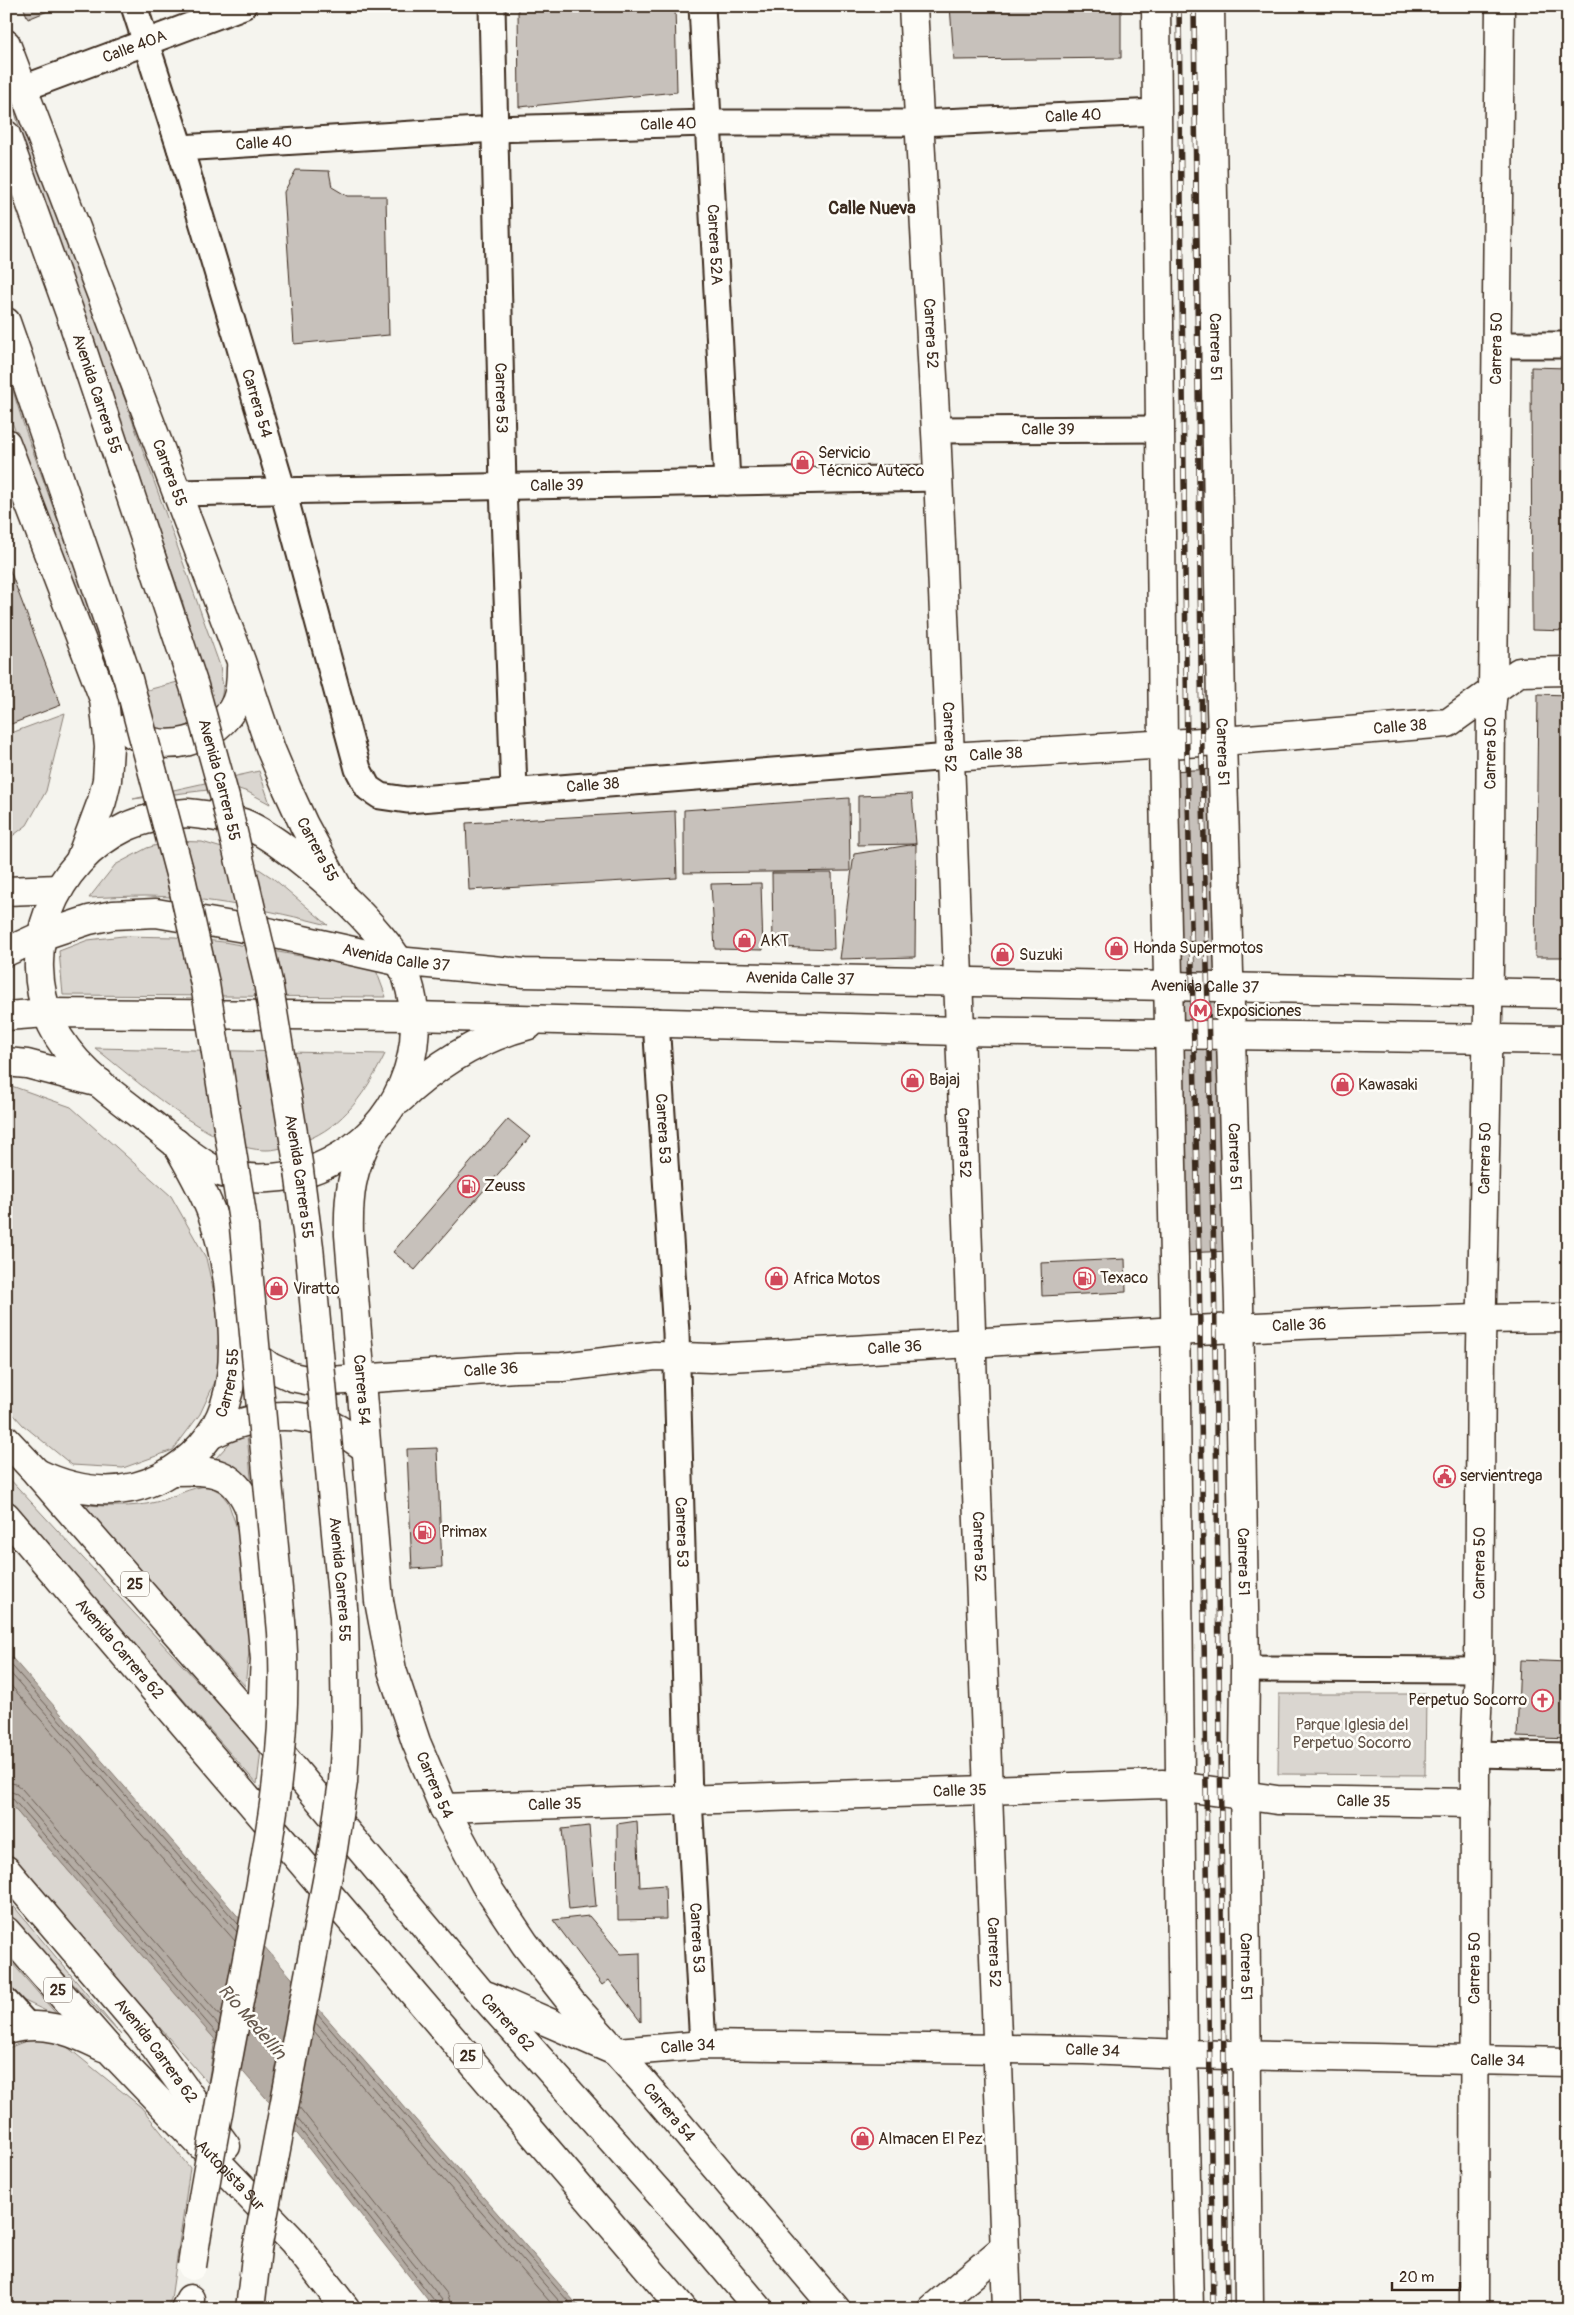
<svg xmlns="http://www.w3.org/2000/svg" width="1574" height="2315" font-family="Pangolin,sans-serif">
  <rect width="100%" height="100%" fill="#f5f4ee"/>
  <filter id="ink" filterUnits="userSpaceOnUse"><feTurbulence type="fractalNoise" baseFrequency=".02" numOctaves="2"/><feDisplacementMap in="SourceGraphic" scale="10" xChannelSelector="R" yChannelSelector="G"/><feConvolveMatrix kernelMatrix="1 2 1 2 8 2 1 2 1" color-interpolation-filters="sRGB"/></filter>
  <g filter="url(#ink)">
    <g fill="#dad6d0" stroke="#8a8077">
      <path d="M6,82L80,274L220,666L223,688L220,706L190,728L168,731L140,724L123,712L115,698L6,406V369L25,429L121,697L204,675L182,600L36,184Z"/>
      <path d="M65,713L46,791L27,825L6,841V735Z"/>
      <path d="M259,771L270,804L248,792L233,787L133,799Z"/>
      <path d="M170,841L202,842L232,851L274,879L328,925C269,910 207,897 146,896C127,896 108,897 89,898L115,865L147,848Z"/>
      <path d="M123,936L175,937L224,942L376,970L386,997L63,995L59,951L88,940Z"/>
      <path d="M95,1048L385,1054C367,1091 344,1126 304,1141C293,1145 278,1150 267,1150C212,1151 138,1081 95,1048Z"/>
      <path d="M6,1084L71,1107L171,1196L206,1258L223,1332L221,1369L200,1414L173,1450L123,1468L72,1465L23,1425L6,1406Z"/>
      <path d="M246,1425L253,1498C242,1475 241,1467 215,1459Z"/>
      <path d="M6,1475L261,1750L257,1784L6,1496Z"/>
      <path d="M208,1486L220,1492L228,1502L238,1531L250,1643L245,1686L82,1505C107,1506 132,1508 156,1502C174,1497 190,1487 208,1486Z"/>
      <path d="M1279,1694H1426L1425,1775L1278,1774Z"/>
      <path d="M6,1799L215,2039L208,2083L6,1851Z"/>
      <path d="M6,1897L121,2035L6,1912Z"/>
      <path d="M6,1956L59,2017L18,1998L6,1984Z"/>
      <path d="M55,2037L141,2107L190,2168L171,2299L166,2309H6V2049L33,2038Z"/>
    </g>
    <path fill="#b4aca4" stroke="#84786e" d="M6,1651L581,2309H435L298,2135L6,1799Z"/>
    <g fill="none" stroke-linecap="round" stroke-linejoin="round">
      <g stroke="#6b5e54" stroke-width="1">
        <path d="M6,1659L238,1924"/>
        <path d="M6,1668L237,1932"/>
        <path d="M6,1680L235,1941"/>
        <path d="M6,1782L16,1784L22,1789L221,2017"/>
        <path d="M6,1790L17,1794L219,2026"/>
        <path d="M6,1796L12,1798L217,2034"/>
        <path d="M317,2014L575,2309"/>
        <path d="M315,2022L566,2309"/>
        <path d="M314,2031L556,2309"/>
        <path d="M299,2107L448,2295L452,2309"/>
        <path d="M297,2117L442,2300L444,2309"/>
        <path d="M296,2124L437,2304L438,2309"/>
      </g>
    </g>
    <g fill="#c7c1bb" stroke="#3b2a1e">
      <path d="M23,6H60L28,19Z"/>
      <path d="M518,6H675L677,92L519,107Z"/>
      <path d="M950,6H1121V58L954,60Z"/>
      <path d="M296,170L329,171L332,187L347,196H386L389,335L294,344L284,192Z"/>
      <path d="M1531,367L1568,368V631L1532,630Z"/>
      <path d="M6,560L61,705L6,726Z"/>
      <path d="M1538,694L1568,695V957H1535Z"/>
      <path d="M1220,769L1232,1251L1180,1253L1168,771Z"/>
      <path d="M912,794L916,844L858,845V796Z"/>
      <path d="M849,798L850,871L684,873V810Z"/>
      <path d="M675,811L677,878L469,890L466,823Z"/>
      <path d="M916,844L915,957L840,959L854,854Z"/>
      <path d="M772,873H832L834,949L773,947Z"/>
      <path d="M761,883L763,950L715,949L711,884Z"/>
      <path d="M508,1119L530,1137L415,1270L393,1252Z"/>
      <path d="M1125,1259L1126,1292L1042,1296L1041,1263Z"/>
      <path d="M437,1448L442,1567L412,1569L407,1449Z"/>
      <path d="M1520,1660L1568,1662V1739L1517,1737Z"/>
      <path d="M637,1821L640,1887L665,1885L666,1919L618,1920L617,1824Z"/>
      <path d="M589,1826L596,1906L569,1909L562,1829Z"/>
      <path d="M589,1916L621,1954L640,1953L641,2022L609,1980L602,1985L553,1920Z"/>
    </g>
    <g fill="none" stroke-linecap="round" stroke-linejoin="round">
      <defs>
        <g id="street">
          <path id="s1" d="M134,6L180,148L283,491L358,769L368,788L380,796L407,800L950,757"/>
          <path id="s2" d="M492,6L503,486L514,790"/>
          <path id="s3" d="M702,6L727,482"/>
          <path id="s4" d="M24,88L243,6"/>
          <path id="s5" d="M180,148L496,129L708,123H920L1157,112"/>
          <path d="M1496,345H1568"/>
          <path id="s6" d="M936,430L1160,429"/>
          <path id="s7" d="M177,493L938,478"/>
          <path id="s8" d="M656,1021L676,1333L689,1799L703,2045"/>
          <path d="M1245,1669L1479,1670"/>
          <path d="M1475,1754L1568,1756"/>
          <path d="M6,2002L27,2025"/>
        </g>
        <g id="secondary">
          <path id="s9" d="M913,6L937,451L949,732L1007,2309"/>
          <path d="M1156,6L1163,744L1175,1306L1183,2054L1189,2309"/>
          <path id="s10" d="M1210,6L1221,707L1239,1304L1245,1669L1244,1763L1249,2309"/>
          <path id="s11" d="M6,44L241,661L271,750L287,788L304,825L341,893"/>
          <path d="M6,443L104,699L109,747L107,780L102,801L80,860"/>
          <path d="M126,729C161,758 218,742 236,702C241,691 241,679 241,668"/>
          <path id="s12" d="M950,757L1235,740L1448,723L1519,672L1568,671"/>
          <path d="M6,891L58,889"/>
          <path id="s13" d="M234,1340L270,1367L292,1377L316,1382L515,1368L562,1367L655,1356L711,1358C996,1343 1282,1320 1568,1318"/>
          <path id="s14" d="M37,1473C77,1492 121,1498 161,1477C231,1440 238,1378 231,1307C228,1276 223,1244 212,1214C203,1189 189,1166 176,1143"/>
          <path id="s15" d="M444,1808L1163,1784L1277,1800L1475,1803"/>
          <path id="s16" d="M617,2052L703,2045L1084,2050L1183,2054L1568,2062"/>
          <path d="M932,2309L1004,2248"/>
          <path id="s17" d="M1474,2309L1475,1754L1479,1670L1481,1346L1489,965L1491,711L1493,690L1500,6"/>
        </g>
        <g id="primary">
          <path d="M6,135L72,319"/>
          <path d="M6,322L13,342"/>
          <path d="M187,813C206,815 225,817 243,823C286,840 393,934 407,978C431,1052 397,1127 330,1162C299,1179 246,1185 213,1169C192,1158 172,1140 153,1125C117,1097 72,1068 52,1025C18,950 53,862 126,827C145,818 166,815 187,813Z"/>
          <path id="s18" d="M6,952L41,936L89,920L113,915L156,913L267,932L397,961L524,973L1568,994"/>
          <path d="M6,1016L47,1013L414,1016L958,1031L1568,1040"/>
          <path d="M6,1062L27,1064L100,1083"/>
          <path d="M399,1100C436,1065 479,1038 529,1025"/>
          <path id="s19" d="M370,1135C351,1169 348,1197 349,1235L379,1601L392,1670L416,1742L444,1808L485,1884L525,1944L571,2002L643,2082L836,2309"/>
          <path d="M210,1435C246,1418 281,1410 319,1421C336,1425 352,1439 366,1448"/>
          <path d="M250,2309L257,2249"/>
        </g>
        <g id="highway">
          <path id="s20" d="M6,1440L37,1473L261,1730L481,1993L694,2232L759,2309"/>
          <path d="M172,1471C211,1470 234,1469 250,1510L265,1659L261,1730"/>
          <path id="s21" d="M6,1516L683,2309"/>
          <path id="s22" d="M6,1870L140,2027L226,2146"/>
          <path id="s23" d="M6,1931L109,2049L293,2241L346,2309"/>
          <path d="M488,1996L617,2052"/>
          <path d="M6,2030C44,2020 69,2030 103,2047"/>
          <path d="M185,2309L190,2299"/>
        </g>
      </defs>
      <use href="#street" stroke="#3b2a1e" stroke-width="29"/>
      <use href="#secondary" stroke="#3b2a1e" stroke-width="31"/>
      <use href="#primary" stroke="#3b2a1e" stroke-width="31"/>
      <use href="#highway" stroke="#3b2a1e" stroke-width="31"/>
      <use href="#street" stroke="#fdfcf7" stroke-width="25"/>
      <use href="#secondary" stroke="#fdfcf7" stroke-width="28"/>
      <use href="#primary" stroke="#fdfcf7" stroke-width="28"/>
      <use href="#highway" stroke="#fdfcf7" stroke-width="28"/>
      <defs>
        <g id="rail">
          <path d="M1179,6L1187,757L1199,1260L1213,2309"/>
          <path d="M1194,6L1202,756L1214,1260L1227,2309"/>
        </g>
      </defs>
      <use href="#rail" stroke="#3b2a1e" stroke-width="5.5"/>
      <use href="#rail" stroke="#fdfcf7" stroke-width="4" stroke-dasharray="11" stroke-linecap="butt"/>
      <defs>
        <g id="primary-bridge">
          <path id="s24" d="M72,319L194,686L225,798L268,982L298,1163L309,1247L344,1618L346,1728L343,1782L333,1849L257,2249"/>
          <path d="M13,342L128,679L181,878L205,984L244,1227L282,1632C289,1740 270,1837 250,1943C230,2050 208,2158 192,2266"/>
        </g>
      </defs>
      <use href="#primary-bridge" stroke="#3b2a1e" stroke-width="31" stroke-linecap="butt"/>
      <use href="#primary-bridge" stroke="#fdfcf7" stroke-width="28"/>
    </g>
  </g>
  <defs>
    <symbol id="shop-ring" viewBox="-11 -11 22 22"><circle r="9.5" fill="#fdfcf7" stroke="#d1495b" stroke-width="1.5"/><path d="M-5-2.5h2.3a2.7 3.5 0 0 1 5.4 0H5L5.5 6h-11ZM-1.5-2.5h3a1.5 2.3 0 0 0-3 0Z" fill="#d1495b"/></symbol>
    <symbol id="metro-ring" viewBox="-11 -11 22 22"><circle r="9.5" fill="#fdfcf7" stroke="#d1495b" stroke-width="1.5"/><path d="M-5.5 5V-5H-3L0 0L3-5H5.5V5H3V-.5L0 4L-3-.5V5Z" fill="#d1495b"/></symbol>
    <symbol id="fuel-ring" viewBox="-11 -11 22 22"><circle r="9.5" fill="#fdfcf7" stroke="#d1495b" stroke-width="1.5"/><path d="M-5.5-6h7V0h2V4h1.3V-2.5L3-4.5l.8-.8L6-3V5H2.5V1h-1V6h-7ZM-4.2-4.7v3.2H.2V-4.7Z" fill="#d1495b"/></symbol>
    <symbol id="civic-ring" viewBox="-11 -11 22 22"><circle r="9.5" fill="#fdfcf7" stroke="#d1495b" stroke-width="1.5"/><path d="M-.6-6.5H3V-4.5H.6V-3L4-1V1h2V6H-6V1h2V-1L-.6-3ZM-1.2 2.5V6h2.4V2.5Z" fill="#d1495b"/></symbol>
    <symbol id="church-ring" viewBox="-11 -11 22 22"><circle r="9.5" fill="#fdfcf7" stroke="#d1495b" stroke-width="1.5"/><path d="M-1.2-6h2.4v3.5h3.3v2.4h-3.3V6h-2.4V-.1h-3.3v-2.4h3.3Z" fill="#d1495b"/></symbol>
  </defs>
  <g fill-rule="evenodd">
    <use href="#shop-ring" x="790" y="450" width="25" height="25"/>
    <use href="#shop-ring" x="732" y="928" width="25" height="25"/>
    <use href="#shop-ring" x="1104" y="936" width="25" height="25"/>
    <use href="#shop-ring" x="990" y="942" width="25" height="25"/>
    <use href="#metro-ring" x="1188" y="998" width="25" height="25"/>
    <use href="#shop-ring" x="900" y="1068" width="25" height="25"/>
    <use href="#shop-ring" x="1330" y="1072" width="25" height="25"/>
    <use href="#fuel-ring" x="456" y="1174" width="25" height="25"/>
    <use href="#fuel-ring" x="1072" y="1266" width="25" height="25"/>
    <use href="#shop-ring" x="764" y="1266" width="25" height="25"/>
    <use href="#shop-ring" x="264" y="1276" width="25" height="25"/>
    <use href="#civic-ring" x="1432" y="1464" width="25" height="25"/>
    <use href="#fuel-ring" x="412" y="1520" width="25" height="25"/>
    <use href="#church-ring" x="1530" y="1688" width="25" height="25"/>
    <use href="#shop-ring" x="850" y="2126" width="25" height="25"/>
  </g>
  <g text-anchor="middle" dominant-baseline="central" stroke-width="5" stroke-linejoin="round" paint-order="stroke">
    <g fill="#fdfcf7" stroke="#75695f" stroke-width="1">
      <rect x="121" y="1571.5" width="28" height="25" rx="4"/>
      <rect x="44" y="1977.5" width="28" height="25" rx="4"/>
      <rect x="454" y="2043.5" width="28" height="25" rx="4"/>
    </g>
    <g font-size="15" font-weight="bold" fill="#3b2a1e">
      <text x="135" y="1584">25</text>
      <text x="58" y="1990">25</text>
      <text x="468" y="2056">25</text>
    </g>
    <g font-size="16" fill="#3b2a1e" stroke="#fdfcf7">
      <text stroke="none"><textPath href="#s4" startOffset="118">Calle 40A</textPath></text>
      <text stroke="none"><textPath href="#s5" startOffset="894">Calle 40</textPath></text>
      <text stroke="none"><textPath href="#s5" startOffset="489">Calle 40</textPath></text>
      <text stroke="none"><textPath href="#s5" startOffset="84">Calle 40</textPath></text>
      <text stroke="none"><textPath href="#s3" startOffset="239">Carrera 52A</textPath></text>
      <text stroke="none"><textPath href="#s9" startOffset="328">Carrera 52</textPath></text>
      <text stroke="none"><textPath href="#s10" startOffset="341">Carrera 51</textPath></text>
      <text stroke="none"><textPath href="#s17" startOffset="1961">Carrera 50</textPath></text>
      <text stroke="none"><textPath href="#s24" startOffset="79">Avenida Carrera 55</textPath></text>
      <text stroke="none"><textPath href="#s2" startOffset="392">Carrera 53</textPath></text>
      <text stroke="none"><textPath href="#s1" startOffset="416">Carrera 54</textPath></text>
      <text stroke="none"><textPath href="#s6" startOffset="112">Calle 39</textPath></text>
      <text stroke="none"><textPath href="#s11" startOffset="459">Carrera 55</textPath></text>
      <text stroke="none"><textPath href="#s7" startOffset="380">Calle 39</textPath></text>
      <text stroke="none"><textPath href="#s12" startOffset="451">Calle 38</textPath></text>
      <text stroke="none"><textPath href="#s9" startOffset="732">Carrera 52</textPath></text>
      <text stroke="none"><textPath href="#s10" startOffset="746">Carrera 51</textPath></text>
      <text stroke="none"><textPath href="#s17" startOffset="1556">Carrera 50</textPath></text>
      <text stroke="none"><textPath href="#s12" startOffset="46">Calle 38</textPath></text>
      <text stroke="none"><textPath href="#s24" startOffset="484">Avenida Carrera 55</textPath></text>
      <text stroke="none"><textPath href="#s1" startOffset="1045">Calle 38</textPath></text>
      <text stroke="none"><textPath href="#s11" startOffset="864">Carrera 55</textPath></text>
      <text stroke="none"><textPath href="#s18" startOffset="401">Avenida Calle 37</textPath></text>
      <text stroke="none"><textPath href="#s18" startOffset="806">Avenida Calle 37</textPath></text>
      <text stroke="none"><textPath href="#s18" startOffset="1211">Avenida Calle 37</textPath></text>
      <text stroke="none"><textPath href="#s8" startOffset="108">Carrera 53</textPath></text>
      <text stroke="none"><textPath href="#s9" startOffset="1138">Carrera 52</textPath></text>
      <text stroke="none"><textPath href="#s10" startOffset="1151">Carrera 51</textPath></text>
      <text stroke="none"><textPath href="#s17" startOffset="1151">Carrera 50</textPath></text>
      <text stroke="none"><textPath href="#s24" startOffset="889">Avenida Carrera 55</textPath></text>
      <text stroke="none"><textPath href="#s13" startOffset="1079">Calle 36</textPath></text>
      <text stroke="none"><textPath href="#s13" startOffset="674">Calle 36</textPath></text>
      <text stroke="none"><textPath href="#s13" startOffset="269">Calle 36</textPath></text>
      <text stroke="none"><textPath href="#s14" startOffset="250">Carrera 55</textPath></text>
      <text stroke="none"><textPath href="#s19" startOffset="259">Carrera 54</textPath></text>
      <text stroke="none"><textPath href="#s8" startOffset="512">Carrera 53</textPath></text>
      <text stroke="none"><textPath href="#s9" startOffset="1542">Carrera 52</textPath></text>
      <text stroke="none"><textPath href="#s10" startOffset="1556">Carrera 51</textPath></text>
      <text stroke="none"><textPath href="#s17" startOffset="746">Carrera 50</textPath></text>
      <text stroke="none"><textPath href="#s24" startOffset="1294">Avenida Carrera 55</textPath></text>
      <text stroke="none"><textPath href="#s21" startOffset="175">Avenida Carrera 62</textPath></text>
      <text stroke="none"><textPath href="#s19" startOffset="664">Carrera 54</textPath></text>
      <text stroke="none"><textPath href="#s15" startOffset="516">Calle 35</textPath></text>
      <text stroke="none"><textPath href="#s15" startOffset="921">Calle 35</textPath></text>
      <text stroke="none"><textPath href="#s15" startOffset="111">Calle 35</textPath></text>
      <text stroke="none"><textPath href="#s8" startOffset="918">Carrera 53</textPath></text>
      <text stroke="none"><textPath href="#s9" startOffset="1948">Carrera 52</textPath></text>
      <text stroke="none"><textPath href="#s10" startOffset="1961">Carrera 51</textPath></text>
      <text stroke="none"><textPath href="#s17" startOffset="341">Carrera 50</textPath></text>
      <text stroke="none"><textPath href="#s20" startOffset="769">Carrera 62</textPath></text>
      <text stroke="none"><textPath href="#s16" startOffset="71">Calle 34</textPath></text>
      <text stroke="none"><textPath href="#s22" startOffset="235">Avenida Carrera 62</textPath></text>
      <text stroke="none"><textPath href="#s16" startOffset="476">Calle 34</textPath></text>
      <text stroke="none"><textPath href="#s16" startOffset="881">Calle 34</textPath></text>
      <text stroke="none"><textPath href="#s19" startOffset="1069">Carrera 54</textPath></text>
      <text stroke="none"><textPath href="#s23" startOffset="332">Autopista Sur</textPath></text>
    </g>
    <g font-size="16" fill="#3b2a1e" stroke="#fdfcf7" text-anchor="start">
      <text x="818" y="453">Servicio<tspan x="818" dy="18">Técnico Auteco</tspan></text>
      <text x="760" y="941">AKT</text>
      <text x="1133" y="948">Honda Supermotos</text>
      <text x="1019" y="955">Suzuki</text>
      <text x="1216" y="1011">Exposiciones</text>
      <text x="929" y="1080">Bajaj</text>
      <text x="1358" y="1085">Kawasaki</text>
      <text x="484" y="1186">Zeuss</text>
      <text x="1100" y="1278">Texaco</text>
      <text x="793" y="1279">Africa Motos</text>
      <text x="293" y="1289">Viratto</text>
      <text x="1460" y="1476">servientrega</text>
      <text x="441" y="1532">Primax</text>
      <text x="1527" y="1700" text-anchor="end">Perpetuo Socorro</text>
      <text x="878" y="2139">Almacen El Pez</text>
    </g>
    <g font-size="16" fill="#63554a" stroke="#fdfcf7">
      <text x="1352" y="1725">Parque Iglesia del<tspan x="1352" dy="18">Perpetuo Socorro</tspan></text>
    </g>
    <g font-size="18" font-weight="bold" fill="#3b2a1e" stroke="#fdfcf7">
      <text x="872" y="208">Calle Nueva</text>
    </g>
    <g font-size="18" font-style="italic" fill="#65584d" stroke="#fdfcf7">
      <text transform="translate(252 2022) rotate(49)">Río Medellín</text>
    </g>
  </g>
  <rect width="1574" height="2315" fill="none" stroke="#fdfcf7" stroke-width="25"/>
  <rect x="12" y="12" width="1549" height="2290" fill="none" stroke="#3b2a1e" stroke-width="2" filter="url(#ink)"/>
  <path d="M1392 2282v8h68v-8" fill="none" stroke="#3b2a1e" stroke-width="2.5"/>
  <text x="1399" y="2282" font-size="15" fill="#3b2a1e" stroke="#fdfcf7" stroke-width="4" paint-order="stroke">20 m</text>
</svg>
